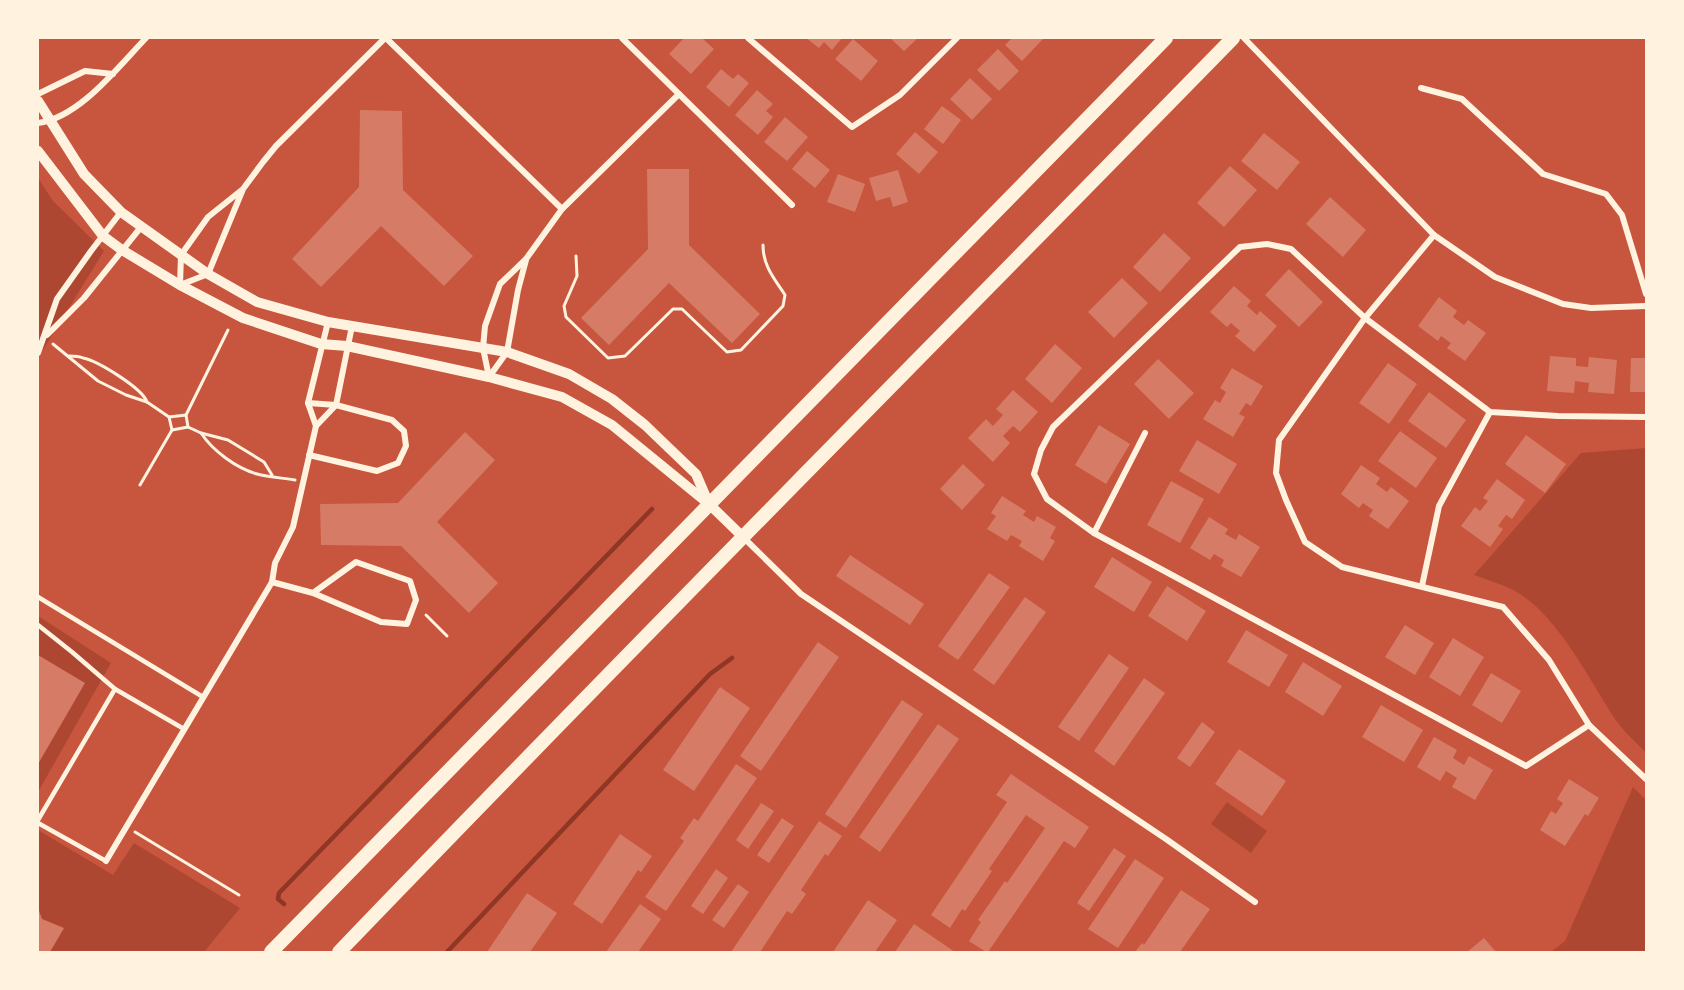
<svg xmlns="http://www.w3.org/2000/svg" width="1684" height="990" font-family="'PT Sans',sans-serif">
  <rect width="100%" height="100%" fill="#c8553d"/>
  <g fill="#ae4732">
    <path d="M38,178L53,201L104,251L38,358Z"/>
    <path d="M1646,448V753C1636,742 1623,731 1615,719C1588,678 1555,609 1509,588C1498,583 1485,579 1474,575L1581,453Z"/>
    <path d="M38,616L111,663L38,792Z"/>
    <path d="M1633,787L1646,800V952H1551L1565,941Z"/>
    <path d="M1227,802L1267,831L1251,853L1211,824Z"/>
    <path d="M38,830L113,875L134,843L240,908L204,952H38Z"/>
  </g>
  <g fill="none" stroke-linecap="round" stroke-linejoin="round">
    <g stroke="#8f3625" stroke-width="4.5">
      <path d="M284,904L278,899L279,893L652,509"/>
      <path d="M447,952L710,674L732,658"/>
    </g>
  </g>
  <g fill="#d67c66">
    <path d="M684,38H702L714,49L691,74L669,54Z"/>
    <path d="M806,38H842L832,50L824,42L819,48Z"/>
    <path d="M890,38H918L904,51Z"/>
    <path d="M1012,38H1042L1043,39L1022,61L1005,45Z"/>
    <path d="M853,39L878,61L861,81L835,59Z"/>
    <path d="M998,49L1019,71L999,91L977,70Z"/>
    <path d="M721,69L733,79L738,74L749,83L729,107L706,87Z"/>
    <path d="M970,78L992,99L972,120L950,99Z"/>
    <path d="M757,90L773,104L766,111L773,117L758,135L735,115Z"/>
    <path d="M942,106L961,120L943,144L924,129Z"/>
    <path d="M360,110L402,111L403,190L473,256L444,286L381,226L321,287L292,259L359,187Z"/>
    <path d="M785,117L808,137L787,161L764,142Z"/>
    <path d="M915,132L938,152L919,174L896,154Z"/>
    <path d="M1264,133L1300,162L1277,190L1241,161Z"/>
    <path d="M807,151L830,170L815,188L792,169Z"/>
    <path d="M1230,166L1257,190L1224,227L1197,203Z"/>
    <path d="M647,169H689V245L760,314L732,343L669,283L609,345L581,318L648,249Z"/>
    <path d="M898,170L908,202L893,207L890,197L876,201L869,178Z"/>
    <path d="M838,174L865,184L855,212L827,202Z"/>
    <path d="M1330,197L1366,230L1343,257L1306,224Z"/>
    <path d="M1164,233L1191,258L1160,292L1133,267Z"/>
    <path d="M1289,269L1323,302L1299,327L1265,295Z"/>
    <path d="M1122,278L1148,303L1114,338L1088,312Z"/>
    <path d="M1234,286L1251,301L1247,306L1257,315L1260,311L1277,326L1254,352L1235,336L1240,331L1231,323L1227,327L1210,312Z"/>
    <path d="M1439,297L1457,311L1453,317L1464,325L1468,320L1486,333L1465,361L1447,348L1451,343L1441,336L1438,341L1418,326Z"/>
    <path d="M1055,344L1082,368L1052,403L1025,379Z"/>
    <path d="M1550,356L1576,358V366L1588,367L1589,357L1617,360L1614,394L1588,392L1589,383L1575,381L1574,393L1547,391Z"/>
    <path d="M1631,358H1646V392H1630Z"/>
    <path d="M1158,359L1194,393L1169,419L1134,384Z"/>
    <path d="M1388,363L1417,384L1389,424L1359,403Z"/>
    <path d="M1232,368L1263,386L1251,406L1246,403L1239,414L1245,417L1233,437L1203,419L1215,400L1220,403L1226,392L1220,388Z"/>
    <path d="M1013,390L1038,412L1020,432L1013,426L1003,436L1010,443L993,462L968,438L986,419L993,426L1003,415L996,409Z"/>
    <path d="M1429,392L1466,420L1446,448L1408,421Z"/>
    <path d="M1099,425L1130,444L1106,484L1075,465Z"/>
    <path d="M1400,431L1437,458L1416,488L1378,461Z"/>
    <path d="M465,432L495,460L437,522L498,583L469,613L401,546L321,545L320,504L398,503Z"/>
    <path d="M1526,435L1566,464L1545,493L1505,464Z"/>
    <path d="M1197,440L1237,464L1219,494L1179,471Z"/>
    <path d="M963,464L985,485L962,510L940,489Z"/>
    <path d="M1361,465L1380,478L1376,484L1387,492L1391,487L1409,501L1388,529L1369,516L1373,510L1363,503L1359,508L1341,494Z"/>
    <path d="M1497,479L1525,500L1512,519L1506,515L1498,526L1503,529L1490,547L1461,526L1475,507L1480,511L1488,501L1483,498Z"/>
    <path d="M1171,481L1204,499L1180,543L1147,525Z"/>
    <path d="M1002,496L1026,511L1023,515L1034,522L1037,516L1056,527L1050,538L1055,541L1043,561L1019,546L1022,541L1011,535L1007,541L987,529L996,516L991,513Z"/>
    <path d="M1209,517L1228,529L1225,534L1236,540L1239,534L1260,547L1241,577L1221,566L1224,560L1214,554L1210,560L1190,548Z"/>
    <path d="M850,555L924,604L910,625L836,576Z"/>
    <path d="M1112,557L1152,582L1134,612L1094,587Z"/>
    <path d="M989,573L1010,587L958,660L938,646Z"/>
    <path d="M1167,586L1206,611L1187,641L1148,616Z"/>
    <path d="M1025,597L1046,612L994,685L973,670Z"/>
    <path d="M1405,625L1434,643L1415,675L1385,657Z"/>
    <path d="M1246,630L1288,655L1269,687L1227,662Z"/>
    <path d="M1453,638L1484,657L1460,696L1429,677Z"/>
    <path d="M818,642L839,657L761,771L740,756Z"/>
    <path d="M1109,654L1129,668L1079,741L1058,727Z"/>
    <path d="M38,655L85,683L38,764Z"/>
    <path d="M1303,662L1342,686L1323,716L1285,692Z"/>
    <path d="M1491,673L1521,691L1502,723L1472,705Z"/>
    <path d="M1144,678L1165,693L1114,766L1094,751Z"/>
    <path d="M720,687L750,708L694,791L663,770Z"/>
    <path d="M902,700L923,714L846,828L825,814Z"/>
    <path d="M1381,705L1423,730L1404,762L1362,737Z"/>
    <path d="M1202,722L1215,732L1190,767L1177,758Z"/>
    <path d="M938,724L959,739L880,852L859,837Z"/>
    <path d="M1434,737L1457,750L1453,758L1464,765L1469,756L1493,770L1475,800L1452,787L1457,778L1446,771L1440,781L1417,767Z"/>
    <path d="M1239,749L1286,781L1262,816L1215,784Z"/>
    <path d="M736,764L757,778L666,911L645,897L684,841L680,838L694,818L698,821Z"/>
    <path d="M1011,774L1089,827L1075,848L1064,841L988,952H986L969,941L981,922L978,920L1005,881L1007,883L1045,828L1026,815L989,869L992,871L965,911L962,909L950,928L931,915L1007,802L996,795Z"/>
    <path d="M1569,779L1599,798L1588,816L1585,814L1565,846L1540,830L1551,811L1556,814L1563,803L1557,799Z"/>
    <path d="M761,803L774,811L748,849L736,840Z"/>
    <path d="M782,818L794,826L769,863L757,855Z"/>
    <path d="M819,821L842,836L828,856L825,854L801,890L806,894L792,914L787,911L760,952H731Z"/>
    <path d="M620,834L652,856L641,872L638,870L602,924L573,904Z"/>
    <path d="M1114,848L1126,856L1089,911L1077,903Z"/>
    <path d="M1135,859L1164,878L1118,948L1088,929Z"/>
    <path d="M716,869L728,878L703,914L691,906Z"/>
    <path d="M738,884L749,892L724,928L712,920Z"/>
    <path d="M1181,890L1210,909L1180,952H1135L1142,943L1144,945Z"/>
    <path d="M527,893L557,913L530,952H487Z"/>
    <path d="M868,900L897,920L875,952H833Z"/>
    <path d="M640,904L661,919L638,952H606Z"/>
    <path d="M38,908L42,919L64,928L50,952H38Z"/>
    <path d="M914,924L955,952H895Z"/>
    <path d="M1484,938L1496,952H1467Z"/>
  </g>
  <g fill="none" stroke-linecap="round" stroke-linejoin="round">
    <g stroke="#fff3e0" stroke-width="3">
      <path d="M576,256L577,276L564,306L566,317L608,358L625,356L673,309H682L727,352L741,350L783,306L785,295C774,278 763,266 763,245"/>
      <path d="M53,344L98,381L126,395L147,402L169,417L186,415L188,427"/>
      <path d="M69,356C73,356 79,356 83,358C98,361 142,388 147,402"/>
      <path d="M186,415L228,330"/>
      <path d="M169,417L172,430L188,427L201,433L228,440L264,462L272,475"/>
      <path d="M201,433C213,451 236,468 257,474C268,477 283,478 295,480"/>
      <path d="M140,485L172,430"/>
      <path d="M426,615L447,636"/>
      <path d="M135,832L239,895"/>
    </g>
    <g stroke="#fff3e0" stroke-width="4.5">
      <path d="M38,597L203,697"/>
      <path d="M38,625L72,652L115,689"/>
      <path d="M38,820L115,689L184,729"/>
      <path d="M38,823L106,861"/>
    </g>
    <g stroke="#fff3e0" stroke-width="6">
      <path d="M386,38L562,209"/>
      <path d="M622,38L792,205"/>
      <path d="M748,38L852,127L900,95L957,38"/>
      <path d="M1244,38L1434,235L1495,277L1563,304L1591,308L1646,306"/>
      <path d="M1421,88L1462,99L1543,174L1606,194L1622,215L1646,294"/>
      <path d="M38,94L85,71L113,74"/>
      <path d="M38,123C79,118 118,67 146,38"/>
      <path d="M243,189L208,217L181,255L180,285L208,274L243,189L263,162L276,146L385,38"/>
      <path d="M1434,235L1365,318L1279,440L1276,473L1286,500L1305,542L1342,567L1503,607L1549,660L1589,725L1646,779"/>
      <path d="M47,335L84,298L141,227"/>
      <path d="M38,353L57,299L91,251L121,212"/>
      <path d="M489,377L483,348L485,326L500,284L526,259L562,209L679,94"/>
      <path d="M489,377L507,352L518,290L526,260"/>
      <path d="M308,403L336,405L392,420L404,431L406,446L398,463L377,471L309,455"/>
      <path d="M316,426L336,405L352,326"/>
      <path d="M1094,533L1145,433"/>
      <path d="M744,538L801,594L1166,839L1255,902"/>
      <path d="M272,582L313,593L381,622L407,624L416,600L410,581L356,562L313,593"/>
      <path d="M1422,586L1439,506L1490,412"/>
      <path d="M1589,725L1526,766L1094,533L1047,499L1034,474L1041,450L1053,427L1240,247L1267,244L1291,249L1365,318L1490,412L1558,416L1646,417"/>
      <path d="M106,861L272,582L275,563L293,527L316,426L308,403L328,322"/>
    </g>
    <g stroke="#fff3e0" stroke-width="10">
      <path d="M38,101L84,174L121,212L208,274L257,302L328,322L507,352L569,374L612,399L645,425L696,474L708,502"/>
      <path d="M38,151L103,236L122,250L180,285L243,318L321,344L347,346L489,377L562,397L612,425L710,505L744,538"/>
    </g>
    <g stroke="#fff3e0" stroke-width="14">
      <path d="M271,952L1166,38"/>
      <path d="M339,952C634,645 935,343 1233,38"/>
    </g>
  </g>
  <rect width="1684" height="990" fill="none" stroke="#fff3e0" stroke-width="78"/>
</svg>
